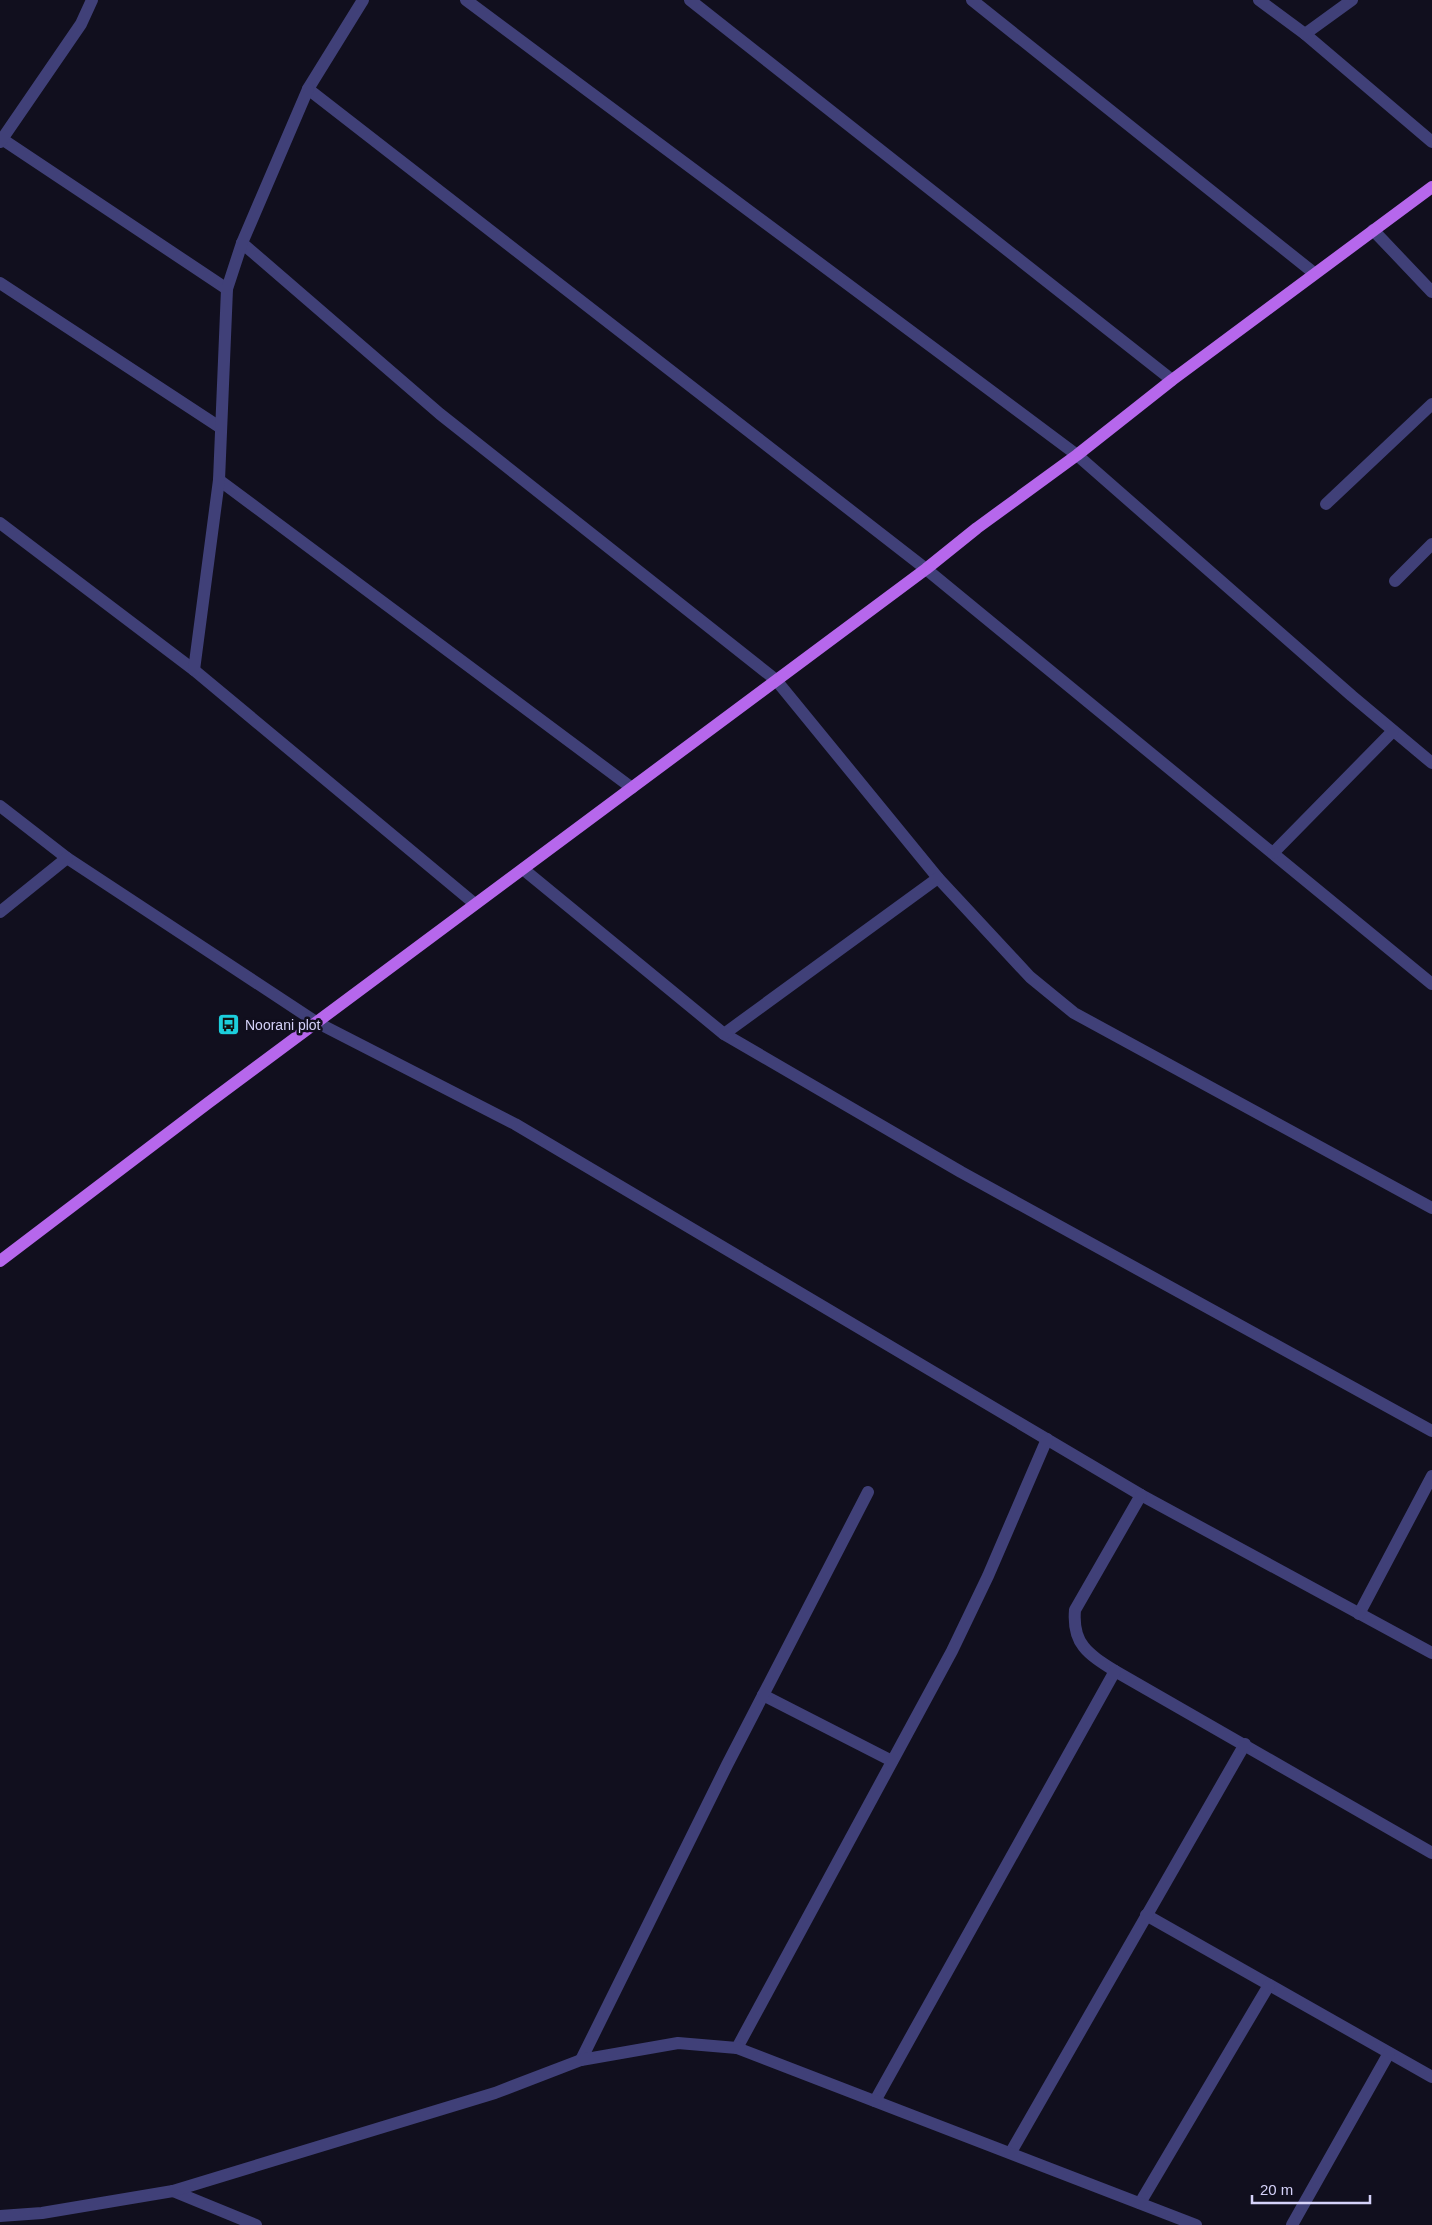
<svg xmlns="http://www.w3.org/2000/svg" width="1432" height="2225" font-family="Arial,sans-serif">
  <rect width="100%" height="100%" fill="#110f1e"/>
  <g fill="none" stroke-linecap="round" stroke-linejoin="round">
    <g stroke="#404078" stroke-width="12">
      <path d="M363,0L308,89L926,569L1432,984"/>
      <path d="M466,0L1077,455L1352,696L1432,763"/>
      <path d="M690,0L1172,380"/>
      <path d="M972,0L1314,273"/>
      <path d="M1259,0L1305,34L1432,142"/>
      <path d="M1305,34L1352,0"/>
      <path d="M2,139L227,289"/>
      <path d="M0,142L81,24L92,0"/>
      <path d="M1373,230L1432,292"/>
      <path d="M242,243L440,414L776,680L938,878L1030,977L1074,1013L1432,1208"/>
      <path d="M0,283L221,428"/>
      <path d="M219,480L632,788"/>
      <path d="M1326,504L1432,404"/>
      <path d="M0,523L194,670L475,904"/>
      <path d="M1395,581L1432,544"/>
      <path d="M194,670L219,480L227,289L242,243L308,89"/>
      <path d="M0,806L67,858L316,1022L515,1124L1141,1495L1432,1653"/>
      <path d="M1273,853L1393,731"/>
      <path d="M523,869L724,1034L961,1172L1432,1431"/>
      <path d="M0,912L67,858"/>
      <path d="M724,1034L938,878"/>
      <path d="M1141,1495L1075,1610C1072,1644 1088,1654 1115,1671L1432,1853"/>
      <path d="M1359,1614L1432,1476"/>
      <path d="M763,1695L892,1761"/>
      <path d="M1146,1915L1432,2077"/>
      <path d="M737,2048L952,1651L988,1576L1047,1439"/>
      <path d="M581,2060L727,1765L868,1492"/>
      <path d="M875,2101L1115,1671"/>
      <path d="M1011,2152L1245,1744"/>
      <path d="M173,2191L256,2225"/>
      <path d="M1140,2203L1269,1985"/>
      <path d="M0,2216L42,2213L173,2191L495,2093L581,2060L678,2043L737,2048L1196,2225"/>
      <path d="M1292,2225L1389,2053"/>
    </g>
    <path stroke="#b667ec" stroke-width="12" d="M0,1261L208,1103L926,569L977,528L1077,455L1172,380L1432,187"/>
  </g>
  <defs>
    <symbol id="bus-square" viewBox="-11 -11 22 22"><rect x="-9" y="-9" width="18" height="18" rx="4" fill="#1ccedc" stroke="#110f1e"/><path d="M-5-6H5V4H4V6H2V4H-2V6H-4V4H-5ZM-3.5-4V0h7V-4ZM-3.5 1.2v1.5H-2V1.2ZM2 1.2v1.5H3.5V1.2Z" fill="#111"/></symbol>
  </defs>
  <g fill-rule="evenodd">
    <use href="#bus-square" x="216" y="1012" width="25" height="25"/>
  </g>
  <g text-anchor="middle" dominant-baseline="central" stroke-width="5" stroke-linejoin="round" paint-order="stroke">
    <g font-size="14" fill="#d5d2f9" stroke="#110f1e" text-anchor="start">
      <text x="245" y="1025">Noorani plot</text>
    </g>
  </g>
  <path d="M1252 2195v8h118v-8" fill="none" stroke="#d5d2f9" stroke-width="2.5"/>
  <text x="1260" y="2195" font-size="15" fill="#d5d2f9" stroke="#110f1e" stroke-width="4" paint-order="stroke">20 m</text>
</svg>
